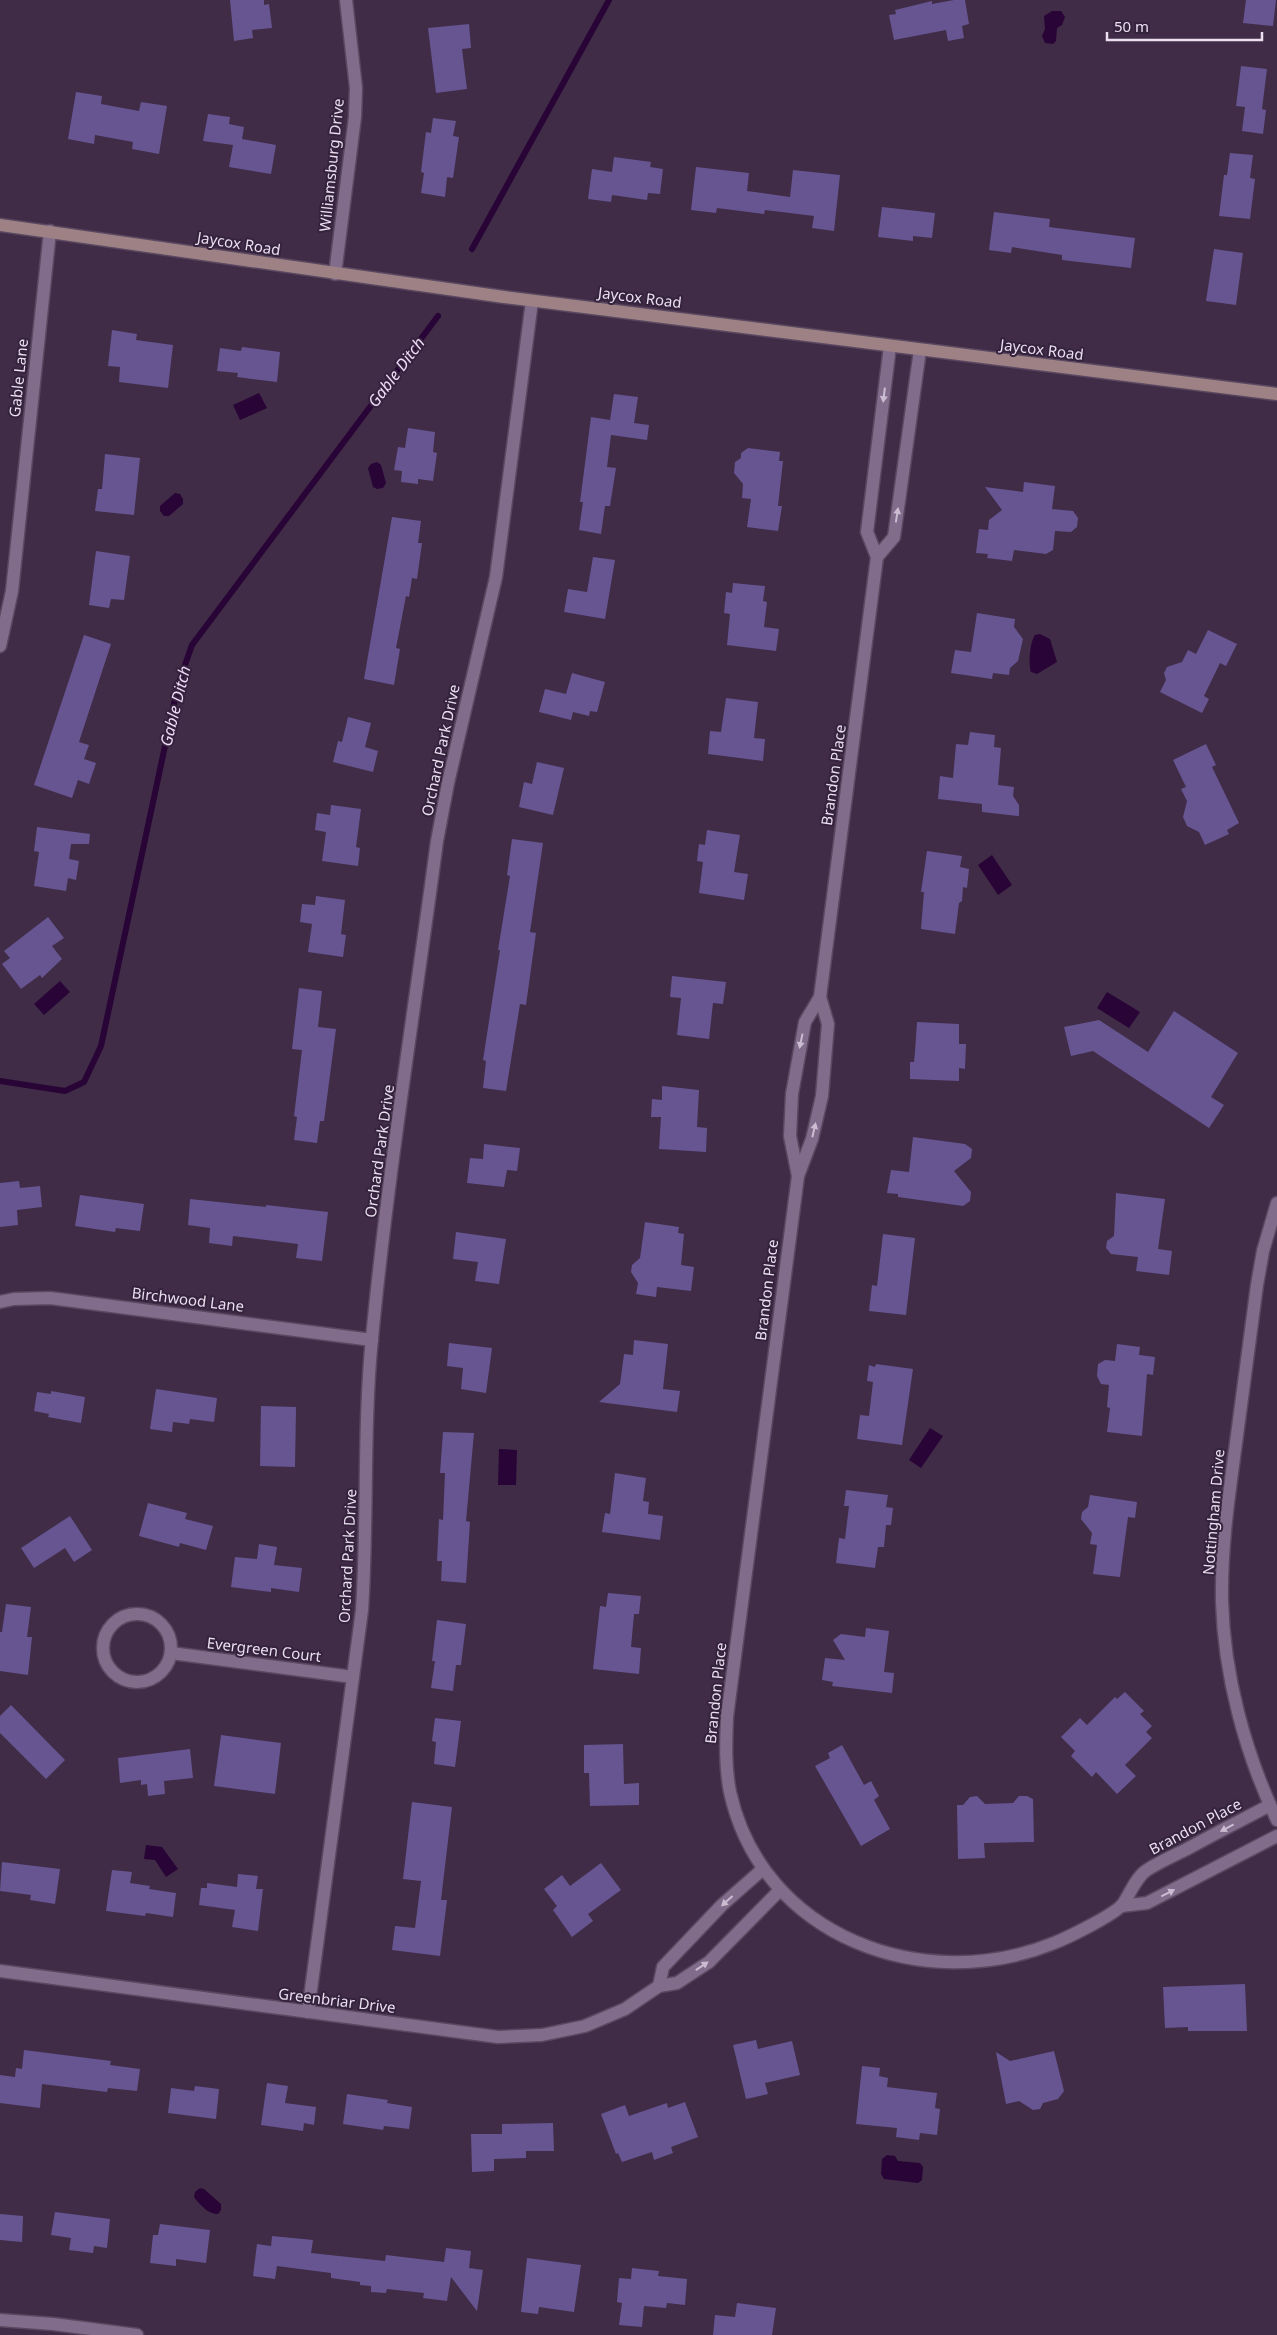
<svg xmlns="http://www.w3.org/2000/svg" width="1277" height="2335" font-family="'Noto Sans',sans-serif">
  <rect width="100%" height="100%" fill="#402c47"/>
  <g fill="#290436">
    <path d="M1052,11H1061L1065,17L1062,25L1057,28L1056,41L1053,44L1045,43L1042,36L1045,29L1044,16Z"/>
    <path d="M259,393L267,408L240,420L233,405Z"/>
    <path d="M377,462L381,465L386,483L383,488L377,489L373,487L368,468L371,464Z"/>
    <path d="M175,493L180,494L183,499V504L169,516H164L160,511V506Z"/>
    <path d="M1040,634L1050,639L1057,662L1037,674L1031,672C1028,663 1030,642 1035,635Z"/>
    <path d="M992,855L1012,885L998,895L978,865Z"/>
    <path d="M60,981L70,992L44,1015L34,1004Z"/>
    <path d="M1107,992L1140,1012L1129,1028L1097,1008Z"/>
    <path d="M930,1428L943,1436L921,1468L909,1460Z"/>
    <path d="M499,1449L517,1450L516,1485H498Z"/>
    <path d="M146,1845L162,1847L178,1869L166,1877L155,1860L144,1859Z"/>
    <path d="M887,2155L895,2156L898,2161L920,2163L923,2167L922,2180L918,2183L884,2179L881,2174L882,2159Z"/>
    <path d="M200,2188L204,2189L221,2204V2210L218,2214C209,2215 199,2204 194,2197L195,2192Z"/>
  </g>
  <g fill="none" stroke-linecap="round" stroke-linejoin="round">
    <g stroke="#290436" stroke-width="6">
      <path d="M472,249L609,0"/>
      <path d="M0,1081L65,1091L84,1082L101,1046L178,685L192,645L438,316"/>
    </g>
  </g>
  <g fill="#665591">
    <path d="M230,0H264V5L269,4L272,28L252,30L253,38L234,41Z"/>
    <path d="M954,0H965L969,24L962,26L964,38L948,41L946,30L894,40L889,15L896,14L895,10L932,1V4Z"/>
    <path d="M1246,0H1276L1273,26L1243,23Z"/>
    <path d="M469,24L471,48L462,49L467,89L436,93L428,28Z"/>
    <path d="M1241,66L1267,69L1262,109L1266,110L1263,134L1242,131L1245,107L1236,106Z"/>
    <path d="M76,92L102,96L101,104L139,111L141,102L167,106L159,154L132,149L133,142L95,135L94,144L68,139Z"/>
    <path d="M208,114L230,117L229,124L244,127L242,139L276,145L271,174L229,167L233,145L203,141Z"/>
    <path d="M433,118L456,121L453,136L459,137L453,178L447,177L445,197L421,193L424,173L421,172L426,132L431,133Z"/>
    <path d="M1230,153L1253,155L1250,178L1255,179L1250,219L1219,216L1224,175H1227Z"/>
    <path d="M614,157L651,162L650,167L663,169L660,194L648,193L647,200L612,195L611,202L588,199L592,169L612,172Z"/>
    <path d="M696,167L749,173L747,191L790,197L793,170L840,175L834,231L812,228L814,216L765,210L764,214L717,208L716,213L691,210Z"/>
    <path d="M882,207L935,213L932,238L913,236V241L878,237Z"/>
    <path d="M994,212L1050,219L1049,227L1135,238L1131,268L1062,260V255L1012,247L1011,253L989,250Z"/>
    <path d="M1214,249L1243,253L1236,305L1206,301Z"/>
    <path d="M112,330L137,334L136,340L173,345L168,388L119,382L120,367L108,366Z"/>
    <path d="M242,347L280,352L277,382L237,377L238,373L217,371L220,348L241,351Z"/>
    <path d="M614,394L638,397L634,423L649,425L647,440L611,435L607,467L616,468L610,506H605L601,534L579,530L583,502H580L591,417L610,420Z"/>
    <path d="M408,428L435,432L433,452L437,453L433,481L418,479V484L401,482L402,471L394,470L398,447L405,448Z"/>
    <path d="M748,448L780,452L779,461H783L778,506H782L778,531L747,527L751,499L742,498L743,484L734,473L735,462L741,458V453Z"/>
    <path d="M105,454L140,458L134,515L95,511L98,489H102Z"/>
    <path d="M1024,482L1055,486L1052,509L1073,511L1078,518L1077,527L1071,532L1055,531L1053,550L1046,554L1014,550L1012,561L987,558L988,554L976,553L979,529L988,530L989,520L1002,510L985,487L1023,492Z"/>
    <path d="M392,517L421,521L418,543H422L417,579L412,578L409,597L406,596L396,648L400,649L394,685L364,679Z"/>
    <path d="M96,551L130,556L124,600L111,599L109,608L89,605Z"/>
    <path d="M593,557L615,560L605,619L564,612L568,589L587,592Z"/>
    <path d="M733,583L765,586L763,601L767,602L764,627L779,629L776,651L727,645L730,614L724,613L726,592L732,593Z"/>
    <path d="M977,613L1015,619L1014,627L1023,639L1018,661L1010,668L1009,675L993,673L992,679L951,673L955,650L971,652Z"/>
    <path d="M1208,630L1237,644L1226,666L1220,663L1204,696L1209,699L1202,713L1160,692L1166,680L1164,673L1167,667L1182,662L1188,650L1196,654Z"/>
    <path d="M84,635L111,644L79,742L89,745L84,759L96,763L89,784L78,780L72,798L34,785Z"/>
    <path d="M572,673L605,682L597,712L590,711L589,716L573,712L571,720L539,712L545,689L566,694Z"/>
    <path d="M726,698L758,702L754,738L765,739L763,761L708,754L710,731L721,732Z"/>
    <path d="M348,717L371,723L365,747L378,751L373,772L333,762L338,741L342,742Z"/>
    <path d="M970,732L995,735L994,747L1001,748L998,785L1014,787L1013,796L1019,805V816L982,812V804L938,799L940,776L953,778L956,744L968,745Z"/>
    <path d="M1206,744L1216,765L1212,767L1239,823L1227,830L1229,834L1205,845L1199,832L1187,826L1183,817L1187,801L1181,789L1186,787L1173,760Z"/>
    <path d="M537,762L564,768L553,815L519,807L524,782L532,784Z"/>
    <path d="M331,805L361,809L356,847L360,848L358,866L322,861L326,832L315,830L317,813L330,815Z"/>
    <path d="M37,827L90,834L89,844H71L69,859L79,861L76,880L68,878L66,891L34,886L39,852L34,851Z"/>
    <path d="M707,830L740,835L734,872L748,874L744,900L699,893L703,862L697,861L699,844L705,845Z"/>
    <path d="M512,839L543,843L530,932L536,933L526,1005L520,1004L506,1091L483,1088L486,1061L483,1060L500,950H498L510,876L507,875Z"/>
    <path d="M927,851L962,856L960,867L969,869L967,888L963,887L962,901L959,903L955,934L921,929L924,892H921Z"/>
    <path d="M316,896L345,900L341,934L346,935L343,957L308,952L312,924L300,922L302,904L315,905Z"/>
    <path d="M48,917L64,938L52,946L62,959L42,978L40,975L21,989L2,964L10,958L4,951Z"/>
    <path d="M672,976L726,982L723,1004L713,1003L709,1039L677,1035L681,998L670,997Z"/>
    <path d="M299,988L322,991L318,1027L336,1029L324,1121H320L317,1143L294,1140L297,1117L294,1116L302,1050L292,1049Z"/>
    <path d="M1174,1011L1238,1053L1211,1097L1224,1105L1209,1128L1093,1051L1071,1056L1064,1027L1099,1020L1148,1052Z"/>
    <path d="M917,1022L959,1024V1044H966L965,1069L959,1068V1081L910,1079V1062H914L915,1052Z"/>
    <path d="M662,1086L699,1090L697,1127L707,1128L706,1152L659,1149L661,1117H651L652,1099L662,1100Z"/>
    <path d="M913,1137L965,1144L972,1149L971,1158L954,1171L971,1192L970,1201L963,1206L898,1197V1194L887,1193L891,1170L909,1172Z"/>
    <path d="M484,1144L520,1148L517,1171L507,1170L504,1187L467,1183L470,1158L483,1159Z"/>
    <path d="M19,1181L20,1188L40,1186L42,1207L17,1210L18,1225L0,1227V1183Z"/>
    <path d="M1116,1193L1165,1199L1158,1249L1172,1251L1169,1275L1136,1271L1138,1257L1111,1254L1106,1248L1107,1241L1114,1236Z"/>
    <path d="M80,1195L144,1204L140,1231L116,1228L115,1232L75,1226Z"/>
    <path d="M190,1199L266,1207V1205L328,1212L322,1261L296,1258L298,1244L233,1236L232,1246L209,1243L210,1228L188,1225Z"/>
    <path d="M645,1222L679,1227L678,1233L684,1234L681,1265L694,1267L691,1291L657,1287L656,1297L636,1294L638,1283L631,1272L632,1265L640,1258Z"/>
    <path d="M456,1232L506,1239L499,1284L475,1281L478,1262L453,1259Z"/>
    <path d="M883,1234L915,1238L906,1315L869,1311L872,1285L877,1286Z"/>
    <path d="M634,1340L668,1344L663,1389L680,1391L677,1412L599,1402L620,1384L624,1354L633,1355Z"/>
    <path d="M449,1343L492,1348L486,1393L461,1389L463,1368L447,1366Z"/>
    <path d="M1117,1344L1140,1347L1139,1355L1155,1357L1153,1375L1147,1374L1142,1436L1107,1432L1110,1408L1107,1407L1109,1385L1101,1384L1097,1376L1098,1364L1105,1360L1115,1361Z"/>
    <path d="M876,1364L913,1369L902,1445L857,1439L860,1415L869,1416L873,1382L867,1381L869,1365L875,1367Z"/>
    <path d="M156,1389L217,1398L214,1422L190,1419L189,1424L173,1422L172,1432L150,1429Z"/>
    <path d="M51,1391L85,1397L81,1423L48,1417L49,1414L34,1411L37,1392L51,1394Z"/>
    <path d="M261,1406L296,1407L295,1467L260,1466Z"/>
    <path d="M443,1432L474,1433L466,1521L470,1522L466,1583L441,1581L442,1561H437L439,1519L443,1520L445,1473H440Z"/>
    <path d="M615,1473L646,1478L643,1501L649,1502L648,1514L663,1516L660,1540L602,1532L605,1513L610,1514Z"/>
    <path d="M846,1490L888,1495L886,1507L893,1508L891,1525H886L884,1547H878L875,1568L836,1563L839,1538L845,1539L849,1506H844Z"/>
    <path d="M1090,1495L1137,1502L1135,1518L1128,1517L1120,1577L1093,1574L1097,1545L1090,1544L1092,1533L1081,1519L1082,1512L1088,1507Z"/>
    <path d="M148,1503L187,1513L185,1519L213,1526L206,1550L180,1543L179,1547L139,1536Z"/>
    <path d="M70,1516L92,1550L74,1562L65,1548L34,1568L21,1548Z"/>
    <path d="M259,1544L277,1547L274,1565L302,1568L299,1592L271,1588V1592L231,1587L235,1557L257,1559Z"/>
    <path d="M608,1593L641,1596L639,1614H634L631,1647L641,1648L639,1674L593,1669L600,1606L606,1607Z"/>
    <path d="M6,1604L31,1607L27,1637H32L28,1675L0,1671V1632H2Z"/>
    <path d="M437,1620L466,1624L461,1665H456L453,1691L431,1688L435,1661H432Z"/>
    <path d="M866,1628L889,1631L884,1672L894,1673L892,1693L832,1686L833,1682L822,1680L825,1658L845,1660L833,1640L841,1634L865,1637Z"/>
    <path d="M1125,1692L1144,1711L1140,1714L1152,1726L1146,1732L1152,1738L1125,1765L1136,1776L1117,1794L1096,1772L1092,1777L1071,1756L1075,1751L1061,1737L1080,1718L1087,1725L1115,1697L1117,1699Z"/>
    <path d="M11,1705L65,1760L46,1779L0,1733V1716Z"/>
    <path d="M435,1718L461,1721L455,1767L434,1764L436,1742L432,1741Z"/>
    <path d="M221,1735L281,1743L275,1794L214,1786Z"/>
    <path d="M623,1744L624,1784L639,1783V1805L590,1806L589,1773H584V1745Z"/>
    <path d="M842,1745L864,1785L871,1781L879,1796L874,1800L890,1829L861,1846L815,1766L830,1758L828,1753Z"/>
    <path d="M190,1749L193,1778L164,1781L165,1794L148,1796L147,1784L141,1785V1780L120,1783L118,1758Z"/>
    <path d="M977,1796L985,1804L1013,1803L1019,1796H1027L1033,1799L1034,1842L984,1843L985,1858L958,1859L957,1805H963L970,1797Z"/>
    <path d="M412,1802L452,1807L441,1900H447L440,1956L392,1950L395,1926L415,1928L421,1881L403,1879Z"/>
    <path d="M2,1862L60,1869L55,1904L30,1900L31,1895L0,1891Z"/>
    <path d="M601,1863L621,1890L588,1914L593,1921L572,1937L553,1910L557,1906L544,1889L562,1875L570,1886Z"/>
    <path d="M112,1870L132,1872L130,1883L150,1886L149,1889L176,1893L173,1917L146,1913L145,1916L106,1911Z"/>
    <path d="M238,1874L258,1876L256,1889H263L258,1931L232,1927L235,1910L199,1905L201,1888H207V1883L237,1887Z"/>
    <path d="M1245,1984L1247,2031H1188V2027L1165,2028L1163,1987Z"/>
    <path d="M756,2040L758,2049L792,2041L800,2075L765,2083L768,2094L746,2099L733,2045Z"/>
    <path d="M24,2050L111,2061L110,2065L140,2069L137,2091L108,2088L107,2092L42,2084L40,2108L0,2103V2075L15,2077L16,2068L22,2069Z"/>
    <path d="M1054,2051L1064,2091L1058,2099L1043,2103L1040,2109L1033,2110L1019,2101L1006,2104L996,2052L1010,2061Z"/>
    <path d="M862,2066L880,2068L879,2076L888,2078L887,2087L937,2093L935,2108L940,2109L937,2135L920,2133L919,2140L896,2137L897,2128L856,2124Z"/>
    <path d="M267,2083L288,2086L285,2103L316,2107L314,2125L304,2123L303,2131L261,2125Z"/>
    <path d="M195,2086L219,2089L216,2119L168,2113L171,2088L194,2091Z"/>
    <path d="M347,2094L388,2100L387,2103L412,2107L409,2129L384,2126L383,2130L343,2124Z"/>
    <path d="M685,2102L698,2137L671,2147L673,2153L654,2160L652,2152L622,2162L618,2153L616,2154L601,2114L625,2105L629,2116L667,2103L668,2108Z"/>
    <path d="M553,2123L554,2151H526V2158L494,2159V2171L472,2172L471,2134H502V2124Z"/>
    <path d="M55,2212L110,2219L107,2248L94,2246L93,2253L69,2250L71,2238L51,2235Z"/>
    <path d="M0,2214L23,2216L22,2242L0,2240Z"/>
    <path d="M160,2224L210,2230L206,2263L176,2259V2266L150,2263L153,2235H158Z"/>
    <path d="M272,2236L313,2240L311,2253L385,2261L386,2255L444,2262L446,2248L471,2251L469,2268L483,2270L477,2311L451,2277L447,2301L423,2298L424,2293L387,2289L386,2293L371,2292V2286L360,2285V2282L331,2278V2273L277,2266L275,2279L253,2276L257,2244L271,2246Z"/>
    <path d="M527,2258L581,2265L574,2312L539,2307L538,2314L521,2312Z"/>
    <path d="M632,2268L659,2271L658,2276L687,2279L685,2305L667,2303L666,2308L644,2306L642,2327L619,2325L622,2303L617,2302L619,2278L631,2279Z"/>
    <path d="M737,2303L776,2308L772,2335H713L715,2315L735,2317Z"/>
  </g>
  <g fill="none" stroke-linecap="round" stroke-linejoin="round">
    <defs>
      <g id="street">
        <path d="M335,274L355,117L356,88L346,0"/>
        <path d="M877,557L894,537L920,350"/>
        <path d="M0,646L12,591L50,231"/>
        <path d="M820,997L828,1024L822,1096L812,1139L798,1176L727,1717C726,1742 725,1767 730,1792C762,1937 924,1996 1054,1943C1069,1937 1114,1915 1123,1904C1130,1894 1136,1877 1147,1870C1159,1862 1173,1856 1187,1849C1214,1834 1242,1820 1270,1805"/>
        <path d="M798,1176L790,1136L792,1094L805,1022L820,997L877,557L867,532L890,346"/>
        <path d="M1277,1203L1263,1251L1257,1285C1250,1337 1243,1390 1236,1443C1229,1495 1221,1547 1222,1601C1224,1675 1245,1753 1277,1820"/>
        <path d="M0,1302L14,1299L50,1298L372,1340"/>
        <circle cx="137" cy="1648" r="34"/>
        <path d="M171,1653L353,1677"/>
        <path d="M1121,1906L1147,1903L1277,1836"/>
        <path d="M0,1971L498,2037L542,2035L585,2026L625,2009L659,1986L677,1983L709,1962L780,1890"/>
        <path d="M659,1986L663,1967L722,1905L763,1869"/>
        <path d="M308,2012L362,1610C368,1520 363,1428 372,1338C388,1172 415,1007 437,841L448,783L496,577L532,301"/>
        <path d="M0,2320L53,2324L137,2335"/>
      </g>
      <path id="secondary" d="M0,225L504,297L1277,394"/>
    </defs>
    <use href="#street" stroke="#59485f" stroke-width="15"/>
    <use href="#secondary" stroke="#59485f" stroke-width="15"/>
    <use href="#street" stroke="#826c8c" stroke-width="12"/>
    <use href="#secondary" stroke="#9d8185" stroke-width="12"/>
  </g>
  <defs><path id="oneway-solid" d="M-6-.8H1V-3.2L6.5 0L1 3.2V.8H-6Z" transform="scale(1.25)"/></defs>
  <g fill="#cbbcd1">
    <use href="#oneway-solid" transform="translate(884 395) rotate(97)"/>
    <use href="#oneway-solid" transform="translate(897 515) rotate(-81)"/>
    <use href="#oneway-solid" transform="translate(801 1041) rotate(102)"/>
    <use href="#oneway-solid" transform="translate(814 1130) rotate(-77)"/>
    <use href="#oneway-solid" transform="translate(1227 1828) rotate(152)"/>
    <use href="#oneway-solid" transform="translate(1168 1893) rotate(-27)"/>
    <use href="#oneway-solid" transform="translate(727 1901) rotate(138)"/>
    <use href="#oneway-solid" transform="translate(702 1966) rotate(-34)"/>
  </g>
  <g text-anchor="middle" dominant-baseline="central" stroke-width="4" stroke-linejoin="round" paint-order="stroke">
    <g font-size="15" fill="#eadeef" stroke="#35223d">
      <text transform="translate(331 165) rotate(-84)">Williamsburg Drive</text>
      <text transform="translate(239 243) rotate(9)">Jaycox Road</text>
      <text transform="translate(640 297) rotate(7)">Jaycox Road</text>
      <text transform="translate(1042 349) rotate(7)">Jaycox Road</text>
      <text transform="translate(18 378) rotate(-84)">Gable Lane</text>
      <text transform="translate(440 750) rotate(-78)">Orchard Park Drive</text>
      <text transform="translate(833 775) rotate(-82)">Brandon Place</text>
      <text transform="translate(379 1151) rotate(-82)">Orchard Park Drive</text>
      <text transform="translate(766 1290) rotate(-83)">Brandon Place</text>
      <text transform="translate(188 1299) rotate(7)">Birchwood Lane</text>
      <text transform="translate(1213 1512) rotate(-85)">Nottingham Drive</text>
      <text transform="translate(347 1556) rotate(-87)">Orchard Park Drive</text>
      <text transform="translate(264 1649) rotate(7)">Evergreen Court</text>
      <text transform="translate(715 1693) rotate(-84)">Brandon Place</text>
      <text transform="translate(1195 1826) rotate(-28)">Brandon Place</text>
      <text transform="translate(337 2000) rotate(7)">Greenbriar Drive</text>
    </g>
    <g font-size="16" font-style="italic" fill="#f1dafa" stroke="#35223d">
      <text transform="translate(396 372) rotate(-53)">Gable Ditch</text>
      <text transform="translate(175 706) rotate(-76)">Gable Ditch</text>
    </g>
  </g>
  <path d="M1107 32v8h155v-8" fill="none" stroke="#eadeef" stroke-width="2.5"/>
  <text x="1114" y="32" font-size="15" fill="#eadeef" stroke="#35223d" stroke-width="4" paint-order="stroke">50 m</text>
</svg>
